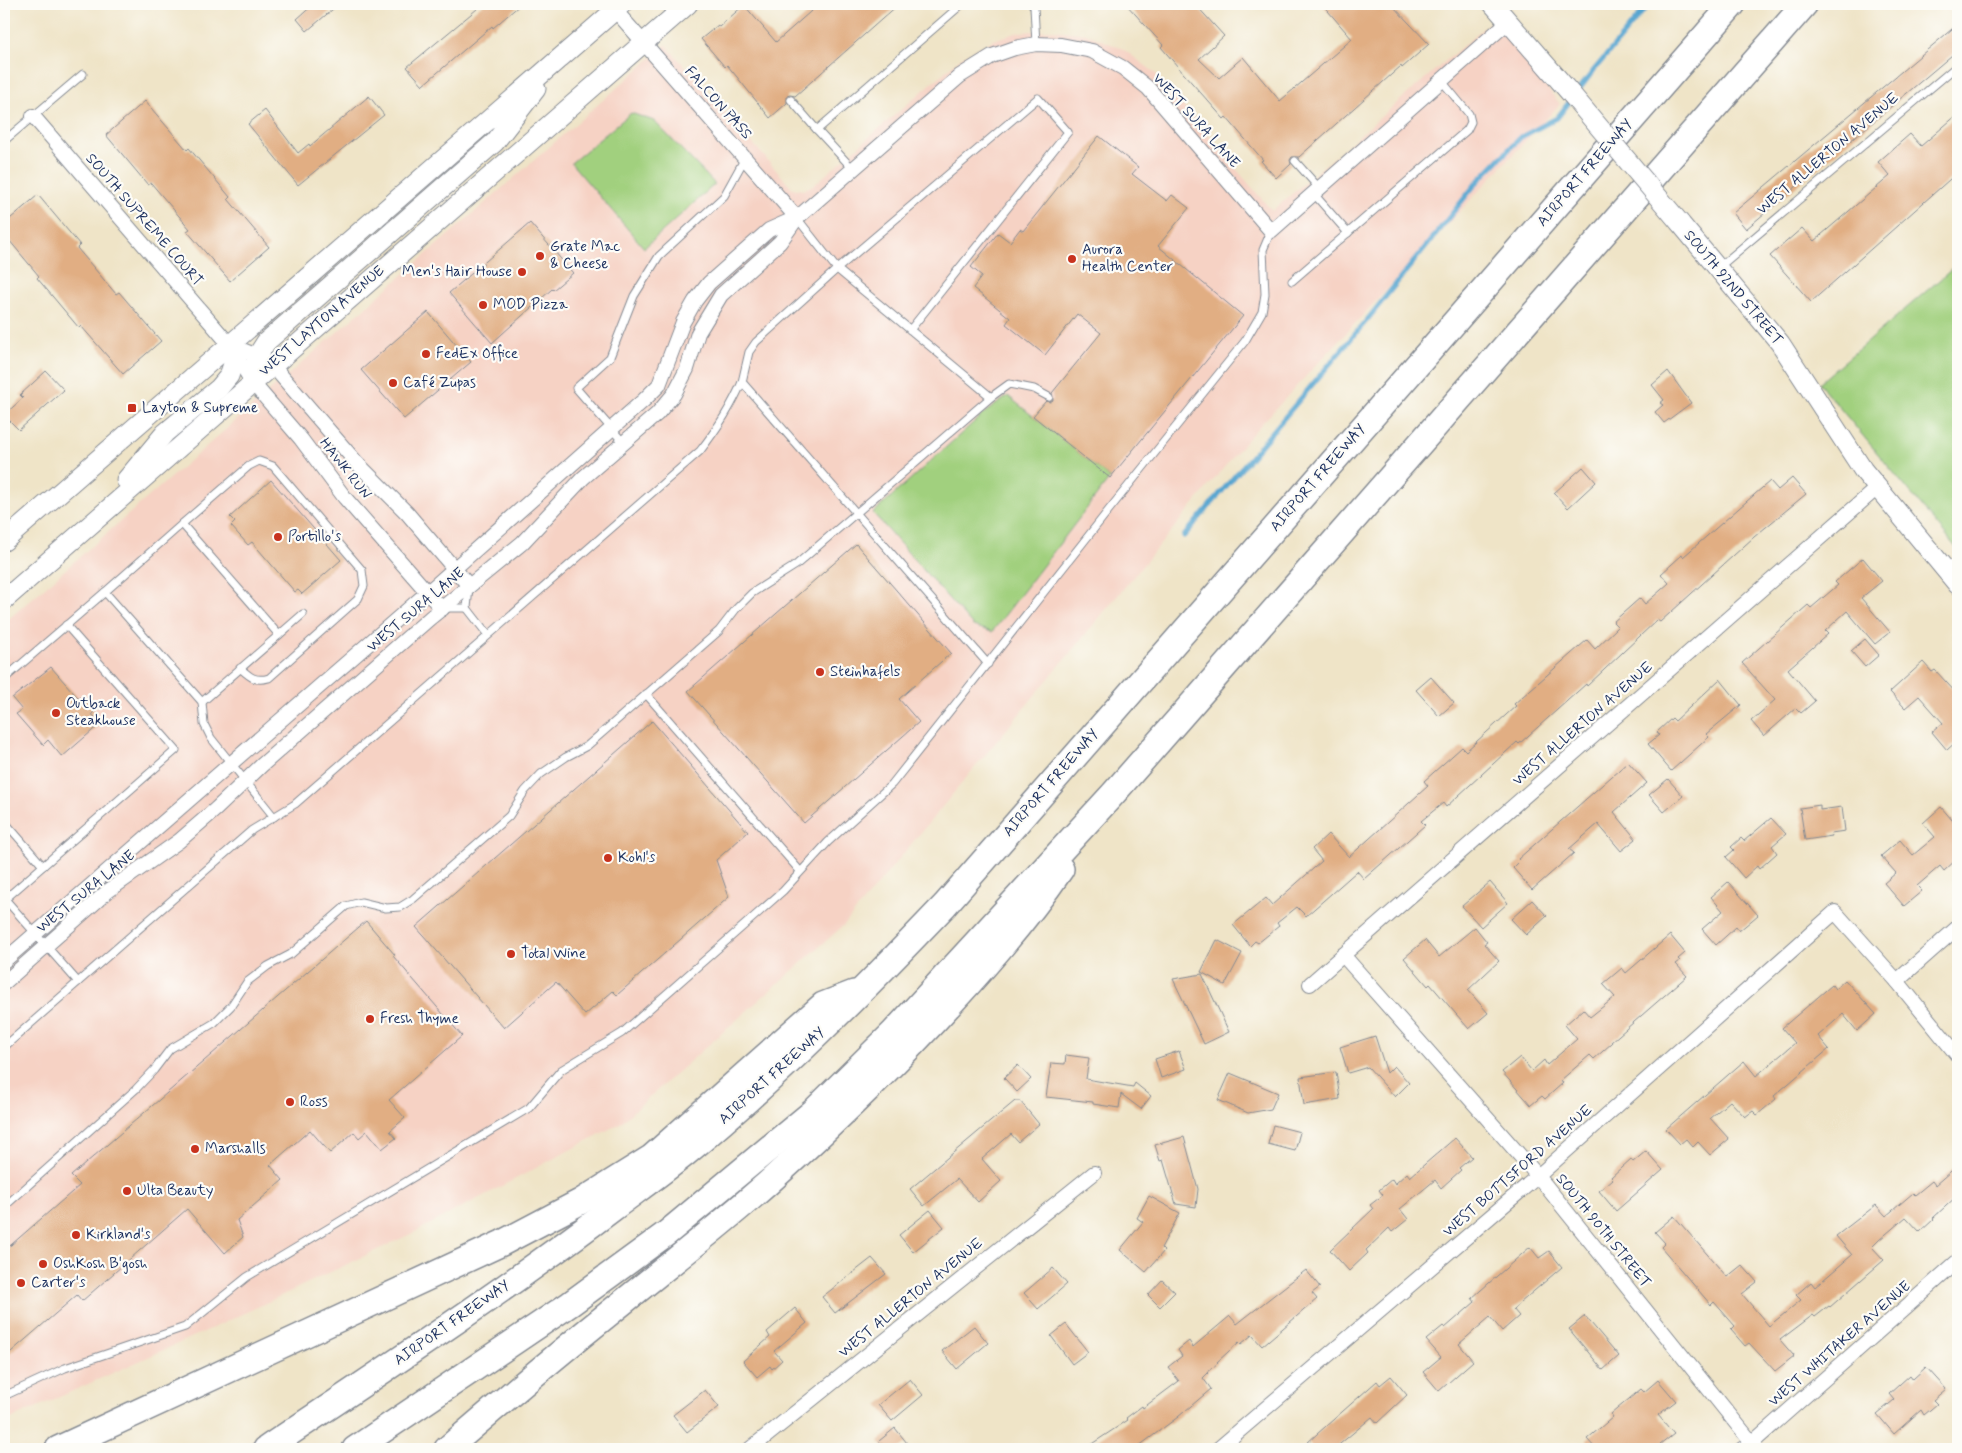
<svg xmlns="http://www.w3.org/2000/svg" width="1962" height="1453" font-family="Mynerve,sans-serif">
  <rect width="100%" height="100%" fill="#fdfcf7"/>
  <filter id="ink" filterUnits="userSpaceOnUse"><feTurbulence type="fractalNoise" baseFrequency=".02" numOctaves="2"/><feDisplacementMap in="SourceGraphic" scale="10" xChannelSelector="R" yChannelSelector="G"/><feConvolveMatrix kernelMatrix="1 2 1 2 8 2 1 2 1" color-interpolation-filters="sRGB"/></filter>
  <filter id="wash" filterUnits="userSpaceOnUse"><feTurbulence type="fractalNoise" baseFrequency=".0096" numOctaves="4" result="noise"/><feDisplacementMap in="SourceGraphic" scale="20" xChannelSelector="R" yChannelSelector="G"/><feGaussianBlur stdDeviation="1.12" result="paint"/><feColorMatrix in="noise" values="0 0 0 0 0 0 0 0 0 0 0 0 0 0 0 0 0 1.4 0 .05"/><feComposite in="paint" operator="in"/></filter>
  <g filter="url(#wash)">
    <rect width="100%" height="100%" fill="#efe4c7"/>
    <path fill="#f6d2c4" d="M1493,20L1560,104L1251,435L844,925L619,1124L419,1230L228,1321L4,1422V623L666,45L792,188L803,190L815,184L962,57L993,40L1019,32L1053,30L1087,34L1123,49L1154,72L1272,211Z"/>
    <g fill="#a1d07e" stroke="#5e806e">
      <path d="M631,113L654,121L715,184L644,248L571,163Z"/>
      <path d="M1958,264V550L1819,383Z"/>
      <path d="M1008,396L1110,478L992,632L973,626L873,513L984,413Z"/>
    </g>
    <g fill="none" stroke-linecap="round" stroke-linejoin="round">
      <path stroke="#56a5d0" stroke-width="5" d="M1184,536L1367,320L1478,181L1521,137L1557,118L1594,70L1649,4"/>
    </g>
    <g id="blocks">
      <g fill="#e1ae83">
        <path d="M314,4H339L307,31L297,19Z"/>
        <path d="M483,4H521L493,28L492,26L423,85L407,67Z"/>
        <path d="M819,4H899L795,96L790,95L787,96V103L770,118L737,77L727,65L725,67L701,39L718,25L719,27L744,5L776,42Z"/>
        <path d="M1126,4H1195L1224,36L1199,59L1219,78L1243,57L1280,101L1352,39L1322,4H1391L1429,44L1402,68L1401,66L1299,157H1292L1290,160L1291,164L1276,178L1261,161L1263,160L1226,117L1224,119L1184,74L1161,47L1163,45Z"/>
        <path d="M1958,24V50L1746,229L1733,213Z"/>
        <path d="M369,96L384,115L298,185L248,124L265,110L298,153L309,144L310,146Z"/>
        <path d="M145,101L187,150L189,148L230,197L228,199L269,247L230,281L187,231L190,229L151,183L148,185L106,135Z"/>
        <path d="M1958,114V172L1811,302L1770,256L1802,228L1814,241L1890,176L1878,162L1910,134L1921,146Z"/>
        <path d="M1099,136L1138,167L1132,174L1167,201L1172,195L1189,208L1158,246L1243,316L1110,478L1033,416L1046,401L1050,402L1053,400L1052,393L1101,333L1077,314L1045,355L1006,324L1010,318L973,288L982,276L971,267L998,233L1010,242L1020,229L1023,231Z"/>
        <path d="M38,195L80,245L77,248L116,294L119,292L161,341L123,374L81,326L79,328L37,278L39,276L4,234V224Z"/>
        <path d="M530,223L573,273L553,290L552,289L492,343L449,293Z"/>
        <path d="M428,312L471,362L404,419L361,370Z"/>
        <path d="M46,371L64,390L19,430L4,415L23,398L20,395Z"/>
        <path d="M1668,371L1691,403L1664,423L1655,412L1663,405L1660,403L1664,400L1652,385Z"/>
        <path d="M1583,467L1596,482L1568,508L1554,493Z"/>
        <path d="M1792,478L1806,494L1754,537L1660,622L1657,620L1587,686L1586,684L1519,744L1517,742L1446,807L1443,803L1421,821L1425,825L1364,879L1357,871L1306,916L1297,907L1277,923L1279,926L1258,943L1255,941L1250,946L1233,925L1266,898L1272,905L1322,861L1312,849L1328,834L1349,857L1428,786L1424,781L1462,747L1466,751L1516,706L1514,704L1587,640L1595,649L1618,627L1613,622L1640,598L1645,604L1669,583L1661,574L1682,555L1683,557L1770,481L1778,490Z"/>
        <path d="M271,480L341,560L302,594L298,590L295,592L252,542L248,545L231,526L235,522L230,517Z"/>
        <path d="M856,544L951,653L899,699L919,722L804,823L688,691Z"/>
        <path d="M1863,558L1882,581L1861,598L1890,632L1875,644L1847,611L1825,631L1828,634L1788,669L1815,701L1801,713L1796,708L1764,736L1751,721L1775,700L1742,663L1808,605L1811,608L1838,585L1835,582Z"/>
        <path d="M1865,639L1879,655L1865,667L1851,651Z"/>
        <path d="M1923,662L1932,672L1935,670L1958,695V740L1947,750L1932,732L1943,723L1919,696L1905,708L1890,692Z"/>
        <path d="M51,667L79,699L82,696L95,711L92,714L100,724L62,757L48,740L43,745L16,714L22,710L12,698Z"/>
        <path d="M1431,677L1454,703L1439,716L1416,690Z"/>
        <path d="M1720,679L1741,705L1706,734L1709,737L1671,771L1648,744L1659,735L1657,732L1672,718L1675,721Z"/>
        <path d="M652,721L748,832L716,860L729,897L617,995L613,991L585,1015L556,982L504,1028L416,927Z"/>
        <path d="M1628,762L1647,783L1614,812L1636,839L1621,851L1598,824L1569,849L1574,853L1532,890L1513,868L1520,861L1518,859Z"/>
        <path d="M1668,779L1683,796L1664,812L1649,795Z"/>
        <path d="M1820,805V810L1842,807L1845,831L1831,833L1832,836L1805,840L1800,808Z"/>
        <path d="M1941,807L1958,827V858L1944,871L1940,866L1917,886L1922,891L1904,906L1884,883L1896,873L1881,856L1900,840L1913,855L1935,837L1923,823Z"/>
        <path d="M1771,818L1786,834L1772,846L1777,853L1759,869L1757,866L1744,878L1726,857L1734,850L1731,847L1741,838L1744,841Z"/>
        <path d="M1490,882L1508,903L1481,927L1462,906Z"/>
        <path d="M1728,882L1758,915L1739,931L1736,927L1716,945L1702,929L1723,911L1711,897Z"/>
        <path d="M1532,900L1547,916L1526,935L1511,919Z"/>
        <path d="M366,921L395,955L393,956L462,1036L389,1100L405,1118L390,1131L396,1138L382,1149L367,1131L359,1138L354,1132L330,1153L310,1130L270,1165L283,1180L237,1220L243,1237L225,1253L187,1209L82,1301L77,1295L4,1358V1251L80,1185L71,1176Z"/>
        <path d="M1475,927L1487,942L1484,944L1499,961L1468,990L1488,1013L1469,1029L1430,984L1428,986L1404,958L1425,940L1439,957Z"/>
        <path d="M1670,935L1685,953L1678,959L1680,961L1676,964L1687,976L1611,1042L1612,1043L1594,1059L1590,1055L1561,1080L1563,1083L1545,1099L1542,1096L1531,1105L1502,1072L1520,1057L1532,1071L1544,1060L1547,1065L1577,1039L1565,1025L1583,1009L1590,1017L1615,997L1603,984L1622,968L1626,973Z"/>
        <path d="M1217,940L1242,953L1225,985L1201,972Z"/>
        <path d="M1202,974L1229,1032L1204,1044L1173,979Z"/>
        <path d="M1845,980L1876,1014L1857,1031L1843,1014L1818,1036L1829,1049L1774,1096L1776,1099L1757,1115L1753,1111L1745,1117L1730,1101L1710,1118L1729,1139L1710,1155L1698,1142L1693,1147L1686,1139L1680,1144L1666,1129L1744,1061L1756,1076L1795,1043L1782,1028L1832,985L1835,989Z"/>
        <path d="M1375,1036L1387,1073L1394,1066L1409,1083L1395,1097L1368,1067L1348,1073L1340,1047Z"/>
        <path d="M1179,1051L1186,1069L1161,1078L1155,1059Z"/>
        <path d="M1066,1055L1089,1058L1086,1079L1133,1087L1135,1083L1151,1096L1141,1109L1121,1094L1119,1108L1093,1104V1102L1046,1097L1051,1063L1065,1064Z"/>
        <path d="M1018,1065L1031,1079L1017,1092L1004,1078Z"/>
        <path d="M1336,1072L1340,1099L1304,1105L1300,1077Z"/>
        <path d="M1230,1073L1278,1093L1271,1109L1248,1113L1218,1100Z"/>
        <path d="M1015,1101H1020L1039,1124L1018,1142L1011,1134L982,1159L1001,1181L978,1202L957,1179L924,1206L910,1189Z"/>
        <path d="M1273,1125L1300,1132L1295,1151L1268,1144Z"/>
        <path d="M1184,1137L1198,1189L1196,1207L1176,1204L1163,1160L1160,1161L1155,1145Z"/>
        <path d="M1455,1138L1472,1157L1459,1168L1461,1170L1441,1188L1435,1180L1400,1209L1408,1219L1392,1232L1389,1228L1366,1250L1368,1253L1349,1271L1330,1250L1373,1209L1370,1205L1383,1195L1379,1190L1392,1179L1395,1184L1407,1173L1410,1177Z"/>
        <path d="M1646,1151L1663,1170L1616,1211L1599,1191L1613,1179L1611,1177L1631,1159L1633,1162Z"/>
        <path d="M1958,1165V1195L1933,1218L1934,1219L1920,1232L1906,1217L1879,1240L1872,1247L1884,1260L1830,1307L1829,1306L1815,1317L1813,1315L1780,1340L1794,1356L1775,1371L1749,1343L1745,1346L1731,1330L1735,1326L1714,1302L1711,1305L1661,1247L1665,1243L1655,1232L1674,1216L1727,1277L1742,1265L1757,1282L1742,1294L1769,1326L1801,1300L1796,1295L1811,1282L1815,1287L1852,1255L1836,1236L1876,1205L1886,1216L1913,1193L1915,1195L1932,1181L1935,1185Z"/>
        <path d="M1149,1196L1180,1213L1161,1248L1164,1251L1146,1272L1120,1250L1143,1222L1137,1218Z"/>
        <path d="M930,1210L944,1227L913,1252L899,1235Z"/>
        <path d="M1530,1247L1539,1258L1549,1251L1562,1267L1513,1309L1519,1316L1502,1331L1490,1317L1459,1344L1473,1361L1439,1391L1423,1372L1441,1357L1426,1340L1443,1326L1445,1328L1475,1302L1472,1298Z"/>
        <path d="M872,1258L886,1274L835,1313L822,1297Z"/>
        <path d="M1053,1268L1067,1284L1038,1309L1024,1293Z"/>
        <path d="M1306,1270L1320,1287L1312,1293L1317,1299L1262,1346L1252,1335L1241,1344L1239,1342L1217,1362L1218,1363L1207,1372L1208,1373L1203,1378L1211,1389L1178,1417L1135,1449H1084L1128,1420L1126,1418L1142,1406L1143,1408L1179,1381L1168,1367L1182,1356L1178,1350L1189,1341L1193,1347L1230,1316L1237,1324Z"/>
        <path d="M1162,1280L1175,1292L1160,1307L1148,1295Z"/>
        <path d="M795,1308L807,1323L774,1351L782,1360L772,1369L770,1366L757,1377L743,1361L770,1337L767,1332Z"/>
        <path d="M1585,1316L1619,1356L1603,1370L1569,1329Z"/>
        <path d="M1066,1324L1088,1352L1072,1364L1051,1336Z"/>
        <path d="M974,1326L988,1343L957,1369L942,1351Z"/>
        <path d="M1926,1367L1946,1389L1933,1400L1937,1404L1924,1415L1921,1410L1894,1434L1877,1414L1894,1400L1889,1394L1910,1375L1913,1379Z"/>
        <path d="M1391,1376L1407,1395L1377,1423L1372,1417L1334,1449H1314L1308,1442L1377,1381L1380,1385Z"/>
        <path d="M910,1379L923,1395L892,1421L878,1405Z"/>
        <path d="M1658,1380L1676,1401L1658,1415L1674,1434L1655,1449H1596L1587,1439L1613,1417L1611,1414L1641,1389L1644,1392Z"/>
        <path d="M705,1390L719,1407L687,1432L673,1415Z"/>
        <path d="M895,1428L907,1443L898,1449H885L879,1441Z"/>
      </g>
    </g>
  </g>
  <g filter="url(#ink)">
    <use href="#blocks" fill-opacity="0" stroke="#858a92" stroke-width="1"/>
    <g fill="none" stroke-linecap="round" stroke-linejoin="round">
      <defs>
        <g id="lane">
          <path d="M1032,4L1034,7L1036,44"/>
          <path d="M791,100L817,130"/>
          <path d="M4,141L83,74"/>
          <path d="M1295,161L1320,189"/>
          <path d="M853,169L817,130L962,4"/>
          <path d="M1314,194L1348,233"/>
          <path d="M797,218L837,269L756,342L749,352L742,382L988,664"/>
          <path d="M1718,268L1958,65"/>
          <path d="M1292,281L1467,130L1471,122L1469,114L1441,80"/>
          <path d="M991,397L1009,384L1034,389L1049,397"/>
          <path d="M623,442L576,388L610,357L634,296L659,256L724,196L745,158"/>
          <path d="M182,524L249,466L259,461L273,466L362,570L364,586L358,599L269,678C255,682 250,677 240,668"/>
          <path d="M445,608H467L469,588"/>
          <path d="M467,608L488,635"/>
          <path d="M4,679L105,592"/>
          <path d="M646,694L800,871"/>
          <path d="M202,702L303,614"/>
          <path d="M274,817L211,738L204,724L202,702L105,592L182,524L279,635"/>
          <path d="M4,821L43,866"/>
          <path d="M4,900L176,750L66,625"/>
          <path d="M78,982L252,830L295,804L700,451C717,429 731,408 742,382"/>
          <path d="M4,1047L78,982L5,899"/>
          <path d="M4,1207L136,1089L154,1070L170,1049L214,1023L231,1006L247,982L268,966L291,954L346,906L361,902L386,908L400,907L413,899L509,816L525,791L541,774L566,757L587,746L719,631L736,609L752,593L796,565L991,397L837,269L1038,98L1068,132L910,330"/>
          <path d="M4,1396L65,1368L185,1327L247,1277L529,1108L561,1070L622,1033L783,891L828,842L892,784L1108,511L1245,341L1262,312L1265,294L1263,250L1271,231"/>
        </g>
        <g id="street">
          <path d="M615,10L797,218"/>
          <path d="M33,116L230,345L252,382L301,439L345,498L442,609"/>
          <path d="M230,345L257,356L272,365L356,462L407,513L469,586"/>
          <path d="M1343,955L1538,1176L1752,1443"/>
          <path d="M4,961L428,592L644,400L659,385L683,322L695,301L709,283L769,230L796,218"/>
          <path d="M1897,981L1958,927"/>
          <path d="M4,983L108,891L179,841L216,809L262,765L430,618L522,543L583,478L657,414L674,394L687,369L698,333L721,295L780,242L797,218L960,76L992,56L1015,48L1036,44L1061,45L1092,51L1123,68L1148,88L1271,231L1509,21"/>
          <path d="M1310,984L1877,488"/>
          <path d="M750,1449L1094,1173"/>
          <path d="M1218,1449L1538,1176L1835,912L1897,981L1958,1056"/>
          <path d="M1742,1449L1752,1443L1958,1261"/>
        </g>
        <g id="secondary">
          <path d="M1493,4L1572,95"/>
          <path d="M1680,223L1780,343L1863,470L1958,585"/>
          <path d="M252,382L257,356L266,342L495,142L536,89"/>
          <path d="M126,480L165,433L219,388L229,376L233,364L230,345"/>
          <path d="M4,541L622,4"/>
          <path d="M4,600L688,4"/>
        </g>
        <g id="highway">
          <path d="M58,1449L502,1243L580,1202L652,1157L823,1005L854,993"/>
          <path d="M266,1449C382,1371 500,1294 612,1209C636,1191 661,1173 685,1154C778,1077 862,992 945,905L1733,4"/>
          <path d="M355,1449L570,1304L667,1233L814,1111L893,1033L1113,794L1805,4"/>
          <path d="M447,1449C499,1404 552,1359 607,1315C661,1271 716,1229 768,1183C832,1125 895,1065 953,1001C992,959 1029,916 1061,869"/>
        </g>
      </defs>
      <use href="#lane" stroke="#858a92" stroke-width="9"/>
      <use href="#street" stroke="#858a92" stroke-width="16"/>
      <use href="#secondary" stroke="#858a92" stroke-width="21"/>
      <use href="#highway" stroke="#858a92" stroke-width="28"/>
      <use href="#lane" stroke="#fff" stroke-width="7"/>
      <use href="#street" stroke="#fff" stroke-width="14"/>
      <use href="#secondary" stroke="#fff" stroke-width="19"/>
      <use href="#highway" stroke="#fff" stroke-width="25"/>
      <defs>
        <path id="secondary-bridge" d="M1572,95L1680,223"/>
      </defs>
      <use href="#secondary-bridge" stroke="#858a92" stroke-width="21" stroke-linecap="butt"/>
      <use href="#secondary-bridge" stroke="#fff" stroke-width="19"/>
    </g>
  </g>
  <g fill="#c8321e" stroke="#fdfcf7" stroke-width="2">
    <circle cx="540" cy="256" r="5"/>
    <circle cx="1072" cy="259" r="5"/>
    <circle cx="522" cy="272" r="5"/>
    <circle cx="483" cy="305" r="5"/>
    <circle cx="426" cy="354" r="5"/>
    <circle cx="393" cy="383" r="5"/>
    <rect x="127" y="403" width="10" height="10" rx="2.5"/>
    <circle cx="278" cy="537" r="5"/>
    <circle cx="820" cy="672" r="5"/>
    <circle cx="56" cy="713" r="5"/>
    <circle cx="608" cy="858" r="5"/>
    <circle cx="511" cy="954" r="5"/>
    <circle cx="370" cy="1019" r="5"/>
    <circle cx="290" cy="1102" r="5"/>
    <circle cx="195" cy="1149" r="5"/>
    <circle cx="127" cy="1191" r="5"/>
    <circle cx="76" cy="1235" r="5"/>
    <circle cx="43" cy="1264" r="5"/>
    <circle cx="21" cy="1283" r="5"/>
  </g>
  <g text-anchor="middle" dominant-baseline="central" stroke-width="4.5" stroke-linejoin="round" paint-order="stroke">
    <g font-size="15" fill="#1b2f5e" stroke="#fdfcf7">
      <text transform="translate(718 103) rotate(48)">FALCON PASS</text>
      <text transform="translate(1196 121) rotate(48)">WEST SURA LANE</text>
      <text transform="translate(1828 154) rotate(-40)">WEST ALLERTON AVENUE</text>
      <text transform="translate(1585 173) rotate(-49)">AIRPORT FREEWAY</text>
      <text transform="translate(144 220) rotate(49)">SOUTH SUPREME COURT</text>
      <text transform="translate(1733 288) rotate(50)">SOUTH 92ND STREET</text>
      <text transform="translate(322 321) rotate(-41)">WEST LAYTON AVENUE</text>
      <text transform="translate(345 469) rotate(52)">HAWK RUN</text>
      <text transform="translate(1318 478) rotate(-49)">AIRPORT FREEWAY</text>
      <text transform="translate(416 610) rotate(-40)">WEST SURA LANE</text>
      <text transform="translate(1583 724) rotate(-41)">WEST ALLERTON AVENUE</text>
      <text transform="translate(1051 783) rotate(-49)">AIRPORT FREEWAY</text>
      <text transform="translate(86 892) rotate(-39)">WEST SURA LANE</text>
      <text transform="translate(772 1076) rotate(-42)">AIRPORT FREEWAY</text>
      <text transform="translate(1518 1171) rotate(-41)">WEST BOTTSFORD AVENUE</text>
      <text transform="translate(1603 1231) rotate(51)">SOUTH 90TH STREET</text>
      <text transform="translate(911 1298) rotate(-39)">WEST ALLERTON AVENUE</text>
      <text transform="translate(452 1323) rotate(-35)">AIRPORT FREEWAY</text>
      <text transform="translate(1840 1344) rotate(-41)">WEST WHITAKER AVENUE</text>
    </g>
    <g font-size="15" fill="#1b2f5e" stroke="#fdfcf7" text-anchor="start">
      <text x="550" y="247">Grate Mac<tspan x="550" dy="17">&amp; Cheese</tspan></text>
      <text x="1082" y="250">Aurora<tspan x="1082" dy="17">Health Center</tspan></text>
      <text x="512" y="272" text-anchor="end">Men's Hair House</text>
      <text x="493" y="305">MOD Pizza</text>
      <text x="436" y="354">FedEx Office</text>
      <text x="403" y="383">Café Zupas</text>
      <text x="142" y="408">Layton &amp; Supreme</text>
      <text x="288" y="537">Portillo's</text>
      <text x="830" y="672">Steinhafels</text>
      <text x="66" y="704">Outback<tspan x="66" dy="17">Steakhouse</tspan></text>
      <text x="618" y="858">Kohl's</text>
      <text x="521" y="954">Total Wine</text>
      <text x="380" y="1019">Fresh Thyme</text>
      <text x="300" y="1102">Ross</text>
      <text x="205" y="1149">Marshalls</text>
      <text x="137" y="1191">Ulta Beauty</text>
      <text x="86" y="1235">Kirkland's</text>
      <text x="53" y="1264">OshKosh B'gosh</text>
      <text x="31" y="1283">Carter's</text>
    </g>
  </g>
  <rect width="1962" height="1453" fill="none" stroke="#fdfcf7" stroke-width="20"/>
</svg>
